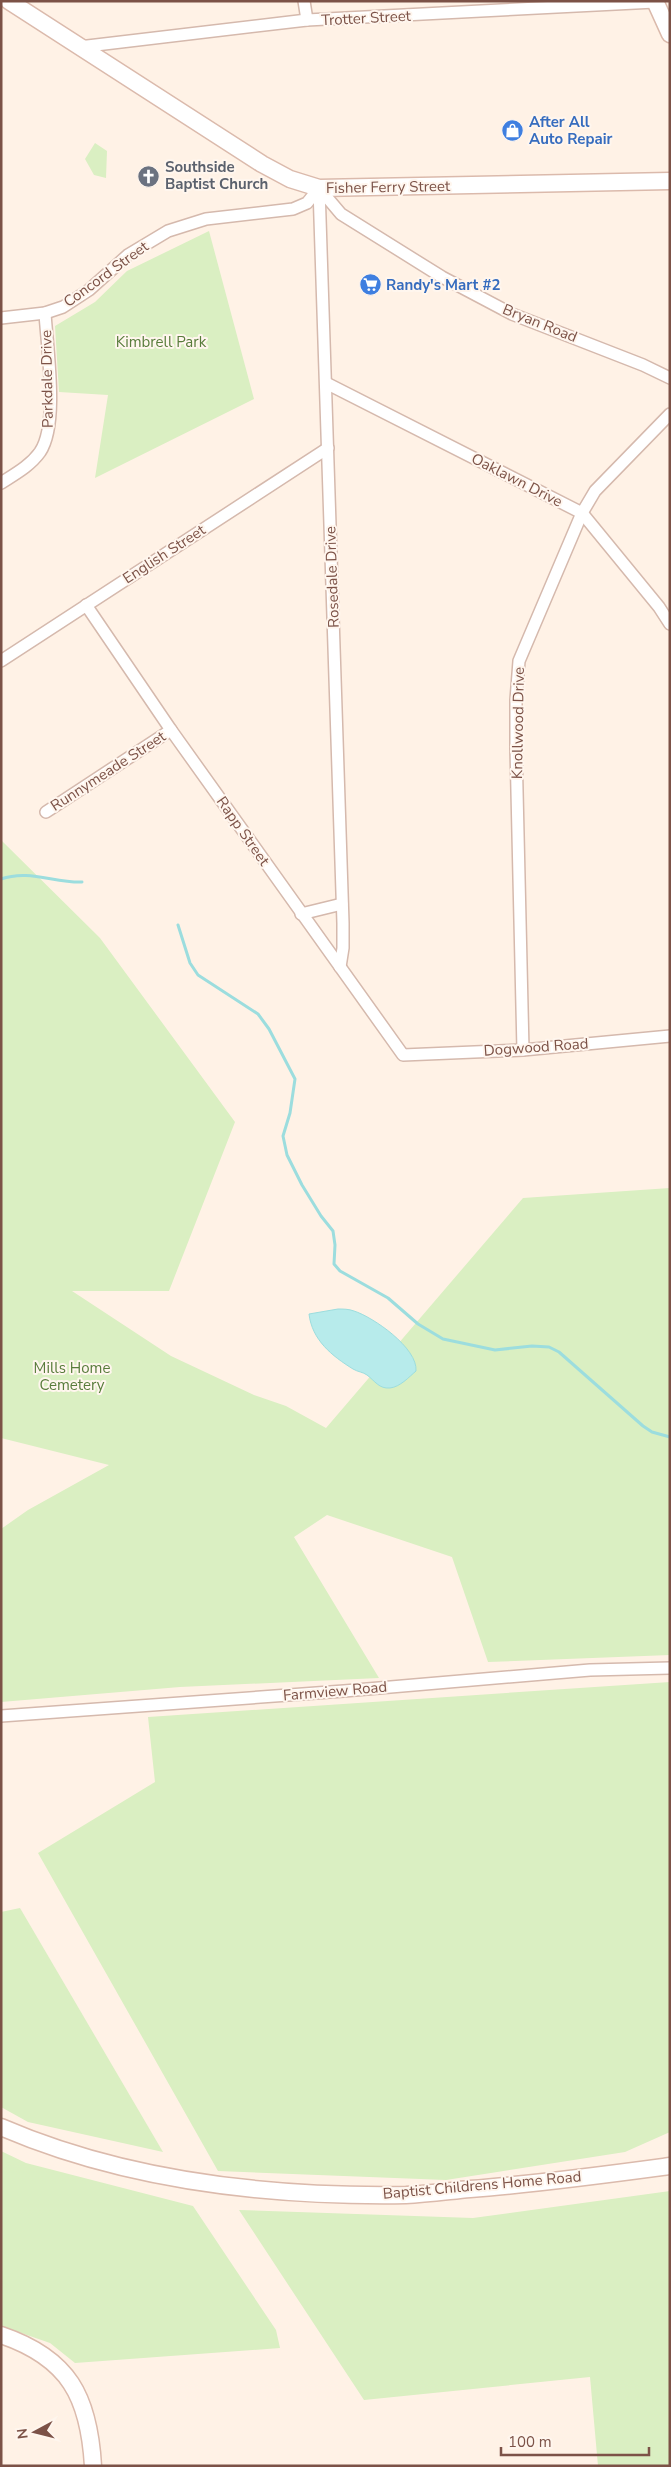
<svg xmlns="http://www.w3.org/2000/svg" width="671" height="2467" font-family="'Nunito Sans',sans-serif">
  <rect width="100%" height="100%" fill="#fff2e6"/>
  <g fill="#daefc2">
    <path d="M95,143L107,151L106,178L94,175L85,159Z"/>
    <path d="M209,231L254,399L95,478L108,395L59,392L55,326L95,302L127,271Z"/>
    <path d="M1,840L100,938L235,1122L169,1291H72L171,1356L254,1395L286,1406L326,1428L523,1198L670,1188V1655L488,1662L452,1557L327,1515L294,1537L379,1678L180,1687L1,1702V1529L28,1510L109,1465L1,1438Z"/>
    <path d="M670,1682V2132L625,2152L446,2180L218,2171L38,1853L155,1782L148,1717Z"/>
    <path d="M20,1908L163,2152L28,2122L1,2107V1912Z"/>
    <path d="M1,2151L26,2163L193,2206L276,2330L280,2348L75,2363L50,2343L1,2326Z"/>
    <path d="M670,2191V2466H598L590,2377L364,2400L239,2210L473,2218Z"/>
  </g>
  <path fill="#b7ebeb" stroke="#9cddde" d="M338,1309C343,1309 349,1309 354,1311C373,1317 418,1348 416,1371C409,1377 400,1387 390,1388C379,1389 375,1381 367,1375C363,1372 358,1372 353,1369C332,1356 312,1340 309,1314Z"/>
  <g fill="none" stroke-linecap="round" stroke-linejoin="round">
    <g stroke="#9cddde" stroke-width="3">
      <path d="M1,879C29,869 54,883 82,882"/>
      <path d="M178,925L190,963L198,975L258,1014L269,1029L295,1079L290,1113L283,1136L287,1155L302,1185L321,1216L333,1231L335,1245L334,1264L340,1271L388,1298L418,1324L443,1339L495,1350L532,1346L549,1347L559,1352L643,1426L652,1432L670,1437"/>
    </g>
    <defs>
      <g id="street">
        <path d="M304,1L307,20"/>
        <path d="M79,47L307,20L655,2"/>
        <path d="M319,188L343,923V948L340,967"/>
        <path d="M319,188L341,214L442,277L512,314L643,365L670,378"/>
        <path d="M1,318L45,313L63,307L89,290L128,255L168,231L206,219L293,209L307,203L319,188"/>
        <path d="M326,383L582,513L659,607L670,624"/>
        <path d="M1,483C15,474 30,466 40,452C59,424 47,348 45,313"/>
        <path d="M86,605L171,730L403,1055L523,1050L670,1036"/>
        <path d="M1,661L328,448"/>
        <path d="M46,812L171,730"/>
        <path d="M301,914L342,904"/>
        <path d="M523,1050L516,748V700L519,661L582,513L595,491L670,414"/>
        <path d="M1,1716L344,1691L590,1670L670,1668"/>
      </g>
      <g id="secondary">
        <path d="M9,1L262,164L290,179L319,188L670,181"/>
        <path d="M655,1L670,34"/>
        <path d="M1,2127C126,2181 271,2197 406,2195C427,2194 449,2191 470,2189C537,2184 603,2175 670,2166"/>
        <path d="M1,2335C69,2358 89,2397 93,2466"/>
      </g>
    </defs>
    <use href="#street" stroke="#d5b9ad" stroke-width="14"/>
    <use href="#secondary" stroke="#dbbaac" stroke-width="19"/>
    <use href="#street" stroke="#fff" stroke-width="11"/>
    <use href="#secondary" stroke="#fff" stroke-width="16"/>
  </g>
  <defs>
    <symbol id="shop-disc" viewBox="-11 -11 22 22"><circle r="9.5" fill="#3f7fe0" stroke="#fff6ee"/><path d="M-5-2.5h2.3a2.7 3.5 0 0 1 5.4 0H5L5.5 6h-11ZM-1.5-2.5h3a1.5 2.3 0 0 0-3 0Z" fill="#fff"/></symbol>
    <symbol id="church-disc" viewBox="-11 -11 22 22"><circle r="9.5" fill="#6b7280" stroke="#fff6ee"/><path d="M-1.2-6h2.4v3.5h3.3v2.4h-3.3V6h-2.4V-.1h-3.3v-2.4h3.3Z" fill="#fff"/></symbol>
    <symbol id="supermarket-disc" viewBox="-11 -11 22 22"><circle r="9.5" fill="#3f7fe0" stroke="#fff6ee"/><path d="M-6-5.5h2.5l.6 2H6L4.5 2H-2.5L-4.4-4H-6ZM-1.5 3.2a1.3 1.3 0 1 0 .1 0ZM3 3.2a1.3 1.3 0 1 0 .1 0Z" fill="#fff"/></symbol>
  </defs>
  <g fill-rule="evenodd">
    <use href="#shop-disc" x="500" y="118" width="25" height="25"/>
    <use href="#church-disc" x="136" y="164" width="25" height="25"/>
    <use href="#supermarket-disc" x="358" y="272" width="25" height="25"/>
  </g>
  <g text-anchor="middle" dominant-baseline="central" stroke-width="4" stroke-linejoin="round" paint-order="stroke">
    <g font-size="15" fill="#7c5247" stroke="#fff6ee">
      <text transform="translate(366 18) rotate(-3)">Trotter Street</text>
      <text transform="translate(388 187) rotate(-1)">Fisher Ferry Street</text>
      <text transform="translate(106 274) rotate(-36)">Concord Street</text>
      <text transform="translate(540 323) rotate(22)">Bryan Road</text>
      <text transform="translate(47 379) rotate(-91)">Parkdale Drive</text>
      <text transform="translate(517 480) rotate(27)">Oaklawn Drive</text>
      <text transform="translate(164 554) rotate(-33)">English Street</text>
      <text transform="translate(332 577) rotate(-92)">Rosedale Drive</text>
      <text transform="translate(518 723) rotate(-89)">Knollwood Drive</text>
      <text transform="translate(108 771) rotate(-33)">Runnymeade Street</text>
      <text transform="translate(243 831) rotate(55)">Rapp Street</text>
      <text transform="translate(536 1047) rotate(-4)">Dogwood Road</text>
      <text transform="translate(335 1691) rotate(-5)">Farmview Road</text>
      <text transform="translate(482 2185) rotate(-5)">Baptist Childrens Home Road</text>
    </g>
    <g font-size="15" font-weight="bold" fill="#366cbe" stroke="#fff6ee" text-anchor="start">
      <text x="529" y="122">After All<tspan x="529" dy="17">Auto Repair</tspan></text>
      <text x="386" y="285">Randy's Mart #2</text>
    </g>
    <g font-size="15" font-weight="bold" fill="#5b616d" stroke="#fff6ee" text-anchor="start">
      <text x="165" y="167">Southside<tspan x="165" dy="17">Baptist Church</tspan></text>
    </g>
    <g font-size="15" fill="#587c3b" stroke="#fff6ee">
      <text x="161" y="342">Kimbrell Park</text>
      <text x="72" y="1368">Mills Home<tspan x="72" dy="17">Cemetery</tspan></text>
    </g>
  </g>
  <rect width="671" height="2467" fill="none" stroke="#7c5247" stroke-width="5"/>
  <g transform="translate(35 2432) rotate(263)" stroke="#fff6ee" stroke-width="4" paint-order="stroke">
  <path d="M0-4L9 19L0 12L-9 19Z" fill="#7c5247"/>
  <text y="-8" font-size="14" font-weight="bold" text-anchor="middle" fill="#7c5247">N</text>
  </g>
  <path d="M501 2447v8h148v-8" fill="none" stroke="#7c5247" stroke-width="2.5"/>
  <text x="508" y="2447" font-size="15" fill="#7c5247" stroke="#fff6ee" stroke-width="4" paint-order="stroke">100 m</text>
</svg>
